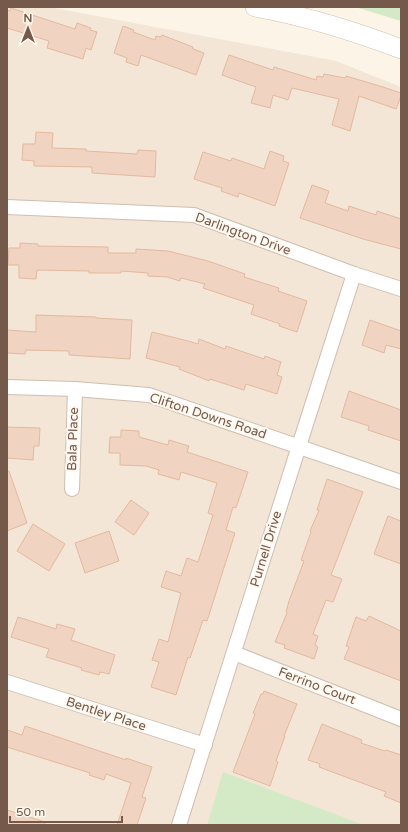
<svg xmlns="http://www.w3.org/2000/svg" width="408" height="832" font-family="'Varela Round',sans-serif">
  <rect width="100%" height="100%" fill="#fcf4e7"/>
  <path fill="#f3e6d6" d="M7,7H49L336,61L401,87V825H7Z"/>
  <g fill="#d4e9c6">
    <path d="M355,7H401V21Z"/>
    <path d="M223,772L364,825H207Z"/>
  </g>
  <g fill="#f0d3c0" stroke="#e3b9a0">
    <path d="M11,8L75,29L77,23L91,28L90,30L97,32L91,50L86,48L83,59L47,48L49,41L7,28V10L10,11Z"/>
    <path d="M123,26L134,30L133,32L155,40L156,36L161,37L162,35L193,47V49L204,53L196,75L141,55L138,66L126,62L127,58L114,53Z"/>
    <path d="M229,55L273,70L274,67L316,80L317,76L323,77L324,74L345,78L346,76L383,87L401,93V96L396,109L359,96L350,131L332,125L339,99L292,88L288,100L273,95L270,108L251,103L256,87L222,75Z"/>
    <path d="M36,132L53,133L52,148L86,149V151L137,154L138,150L156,151L155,177L92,173V167L34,166V161L22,160L23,144H35Z"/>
    <path d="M270,151L284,156L283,161L289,163L275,206L239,193L238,197L221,191L222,188L194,179L203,152L231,161L232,158L264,169Z"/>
    <path d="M312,185L329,191L325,203L348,211L349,206L376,215L377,211L401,219V249L363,239L300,218Z"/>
    <path d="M20,243L38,244V246L108,247V253H136V249L168,251L208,261L245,274L244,277L279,288L278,291L307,301L297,332L279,326L280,324L251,314L254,305L203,288L205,284L181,278L180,281L167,277L148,276V273L121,271V273H89V271L37,270L36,279L19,278V265H8L9,248H20Z"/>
    <path d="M36,315L96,317V318L132,320L130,359L69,355V351L26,350L25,354L7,353V330L36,332Z"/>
    <path d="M370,320L401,331V349L386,345L384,353L362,345Z"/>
    <path d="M152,332L188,341L198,344L199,339L225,349L226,346L264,359L265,356L281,362L277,375L282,377L277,394L246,384L244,390L210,379L209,381L179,369L180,367L146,358Z"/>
    <path d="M349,391L401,410V441L368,430L369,426L341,417Z"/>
    <path d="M7,427L40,428L39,446H34L33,460L7,458Z"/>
    <path d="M121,430L139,431V437L168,445L169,440L189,446L187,452L248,472L236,508L233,507L226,530L235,533L207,621L203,620L190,658L188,657L176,695L151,687L159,662L152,660L159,639L168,642L181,593L161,587L166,571L181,576L187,558L198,562L213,515L208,513L217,483L181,472L179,480L158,474L159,470L146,466L120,465V453H109L110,437H121Z"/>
    <path d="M7,471H9L27,523L7,531Z"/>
    <path d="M327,479L363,492L331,575L342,579L333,602L326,600L313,634L318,636L315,645L318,647L314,659L284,648L285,645L275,642L287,613L286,612L289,601L304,561L301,560L311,532L310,531L319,510H317Z"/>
    <path d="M131,500L149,513L134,535L115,522Z"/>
    <path d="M388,516L401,521V564L374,554Z"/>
    <path d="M33,524L65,544L49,571L17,551Z"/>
    <path d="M109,531L119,561L85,573L75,543Z"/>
    <path d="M369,616L401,631V681L344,659L349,647L346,646L356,617L366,621Z"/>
    <path d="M18,617L56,629L57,624L75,629L71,640L115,655L109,674L100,672L99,675L81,670L82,668L46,657L49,649L11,637Z"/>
    <path d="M264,691L297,704L284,736H285L276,761L278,762L270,786L233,772L255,714L253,713L261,694H263Z"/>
    <path d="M322,724L362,740L361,743L385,751L386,750L401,755V803L384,796L386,792L319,767L320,764L308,760Z"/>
    <path d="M25,726L126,760V758L152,767L142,797L146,798L137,825H117L131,783L106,774L104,780L89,775L90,773L7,747V730L22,735Z"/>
    <path d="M7,810L45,822V825H7Z"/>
  </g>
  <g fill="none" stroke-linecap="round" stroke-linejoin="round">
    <defs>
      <g id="minor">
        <path d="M7,207L194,215L354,274L401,289"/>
        <path d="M7,387L75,389L149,395L401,482"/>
        <path d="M72,489L75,389"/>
        <path d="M234,653L401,719"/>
        <path d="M7,682L205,745"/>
        <path d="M179,825L299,446L354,274"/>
      </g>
      <path id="secondary" d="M255,7C305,16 354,31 401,49"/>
    </defs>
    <use href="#minor" stroke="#cfbeb0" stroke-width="16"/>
    <use href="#secondary" stroke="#d2beae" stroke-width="20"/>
    <use href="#minor" stroke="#fff" stroke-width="14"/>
    <use href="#secondary" stroke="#fff" stroke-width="19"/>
  </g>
  <g text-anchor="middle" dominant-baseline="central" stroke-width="4" stroke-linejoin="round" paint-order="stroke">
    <g font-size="13" fill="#755a4c" stroke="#fef8ee">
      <text transform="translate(243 234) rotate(20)">Darlington Drive</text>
      <text transform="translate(208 416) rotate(18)">Clifton Downs Road</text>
      <text transform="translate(73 439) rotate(-88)">Bala Place</text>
      <text transform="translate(266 549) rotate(-73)">Purnell Drive</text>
      <text transform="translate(317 686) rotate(21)">Ferrino Court</text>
      <text transform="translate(106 714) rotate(18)">Bentley Place</text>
    </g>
  </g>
  <rect width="408" height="832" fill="none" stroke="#755a4c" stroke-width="16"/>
  <g transform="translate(28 28)" stroke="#fef8ee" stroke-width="3" paint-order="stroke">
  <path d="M0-3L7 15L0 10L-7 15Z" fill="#755a4c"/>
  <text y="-6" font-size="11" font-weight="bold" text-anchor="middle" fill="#755a4c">N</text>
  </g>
  <path d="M10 816v6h112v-6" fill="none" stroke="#755a4c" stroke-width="2"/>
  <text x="16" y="816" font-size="12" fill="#755a4c" stroke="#fef8ee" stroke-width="3" paint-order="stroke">50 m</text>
</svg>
